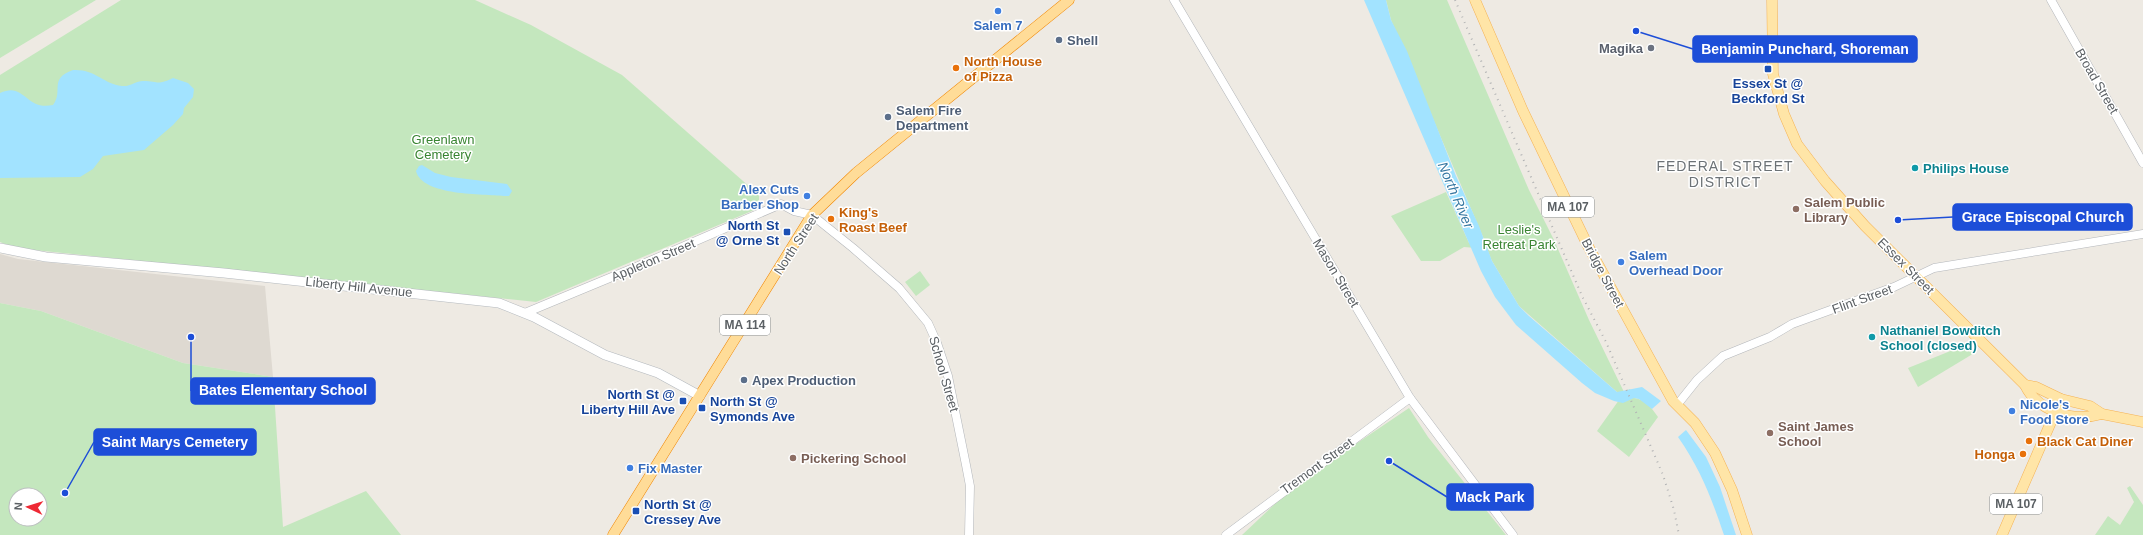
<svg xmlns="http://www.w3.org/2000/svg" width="2143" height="535" font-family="Arial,sans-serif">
  <rect width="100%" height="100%" fill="#eeeae3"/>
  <path fill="#ded9d1" d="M0,254L18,259L265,286L273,377L183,363L41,311L0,303Z"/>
  <g fill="#c4e7be" fill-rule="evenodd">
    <path d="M0,0H96L0,58Z"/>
    <path d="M121,0H475L531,25L622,75L759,195V208L536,302L15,248L0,242V75Z"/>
    <path d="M1386,0H1447L1529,190L1554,240L1589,320L1624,392L1630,389L1634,398C1645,399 1652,408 1658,417L1629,457L1597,431L1619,400L1617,392L1519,306L1492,261L1487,249L1464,247L1440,261H1421L1391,216L1446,192L1469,243L1486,244L1391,20Z"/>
    <path d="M920,271L930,285L916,296L905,282Z"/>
    <path d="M0,303L41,311L183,363L273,377L283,527L366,491L401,535H0ZM16,495H40V519H16Z"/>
    <path d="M1968,344L1976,352L1918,387L1908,368Z"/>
    <path d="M1409,408L1428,437L1506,535H1242L1295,485Z"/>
    <path d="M2130,486L2143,505V535H2095L2108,516L2120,525L2134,502L2127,488Z"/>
  </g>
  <g fill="#a2e3ff">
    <path d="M1364,0H1386L1391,20L1407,51L1456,176L1479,226L1492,261L1519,306L1529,316L1617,392L1642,387L1661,401L1652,409L1639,399L1634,398L1623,403L1614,401L1595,393L1582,383L1516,325L1495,297L1481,271Z"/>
    <path d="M73,70C96,69 103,84 122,86C130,87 136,81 143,81C159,81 156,86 173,78L188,83L194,89L193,97L184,108L183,114L173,125L144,150L103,156L93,169L80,177L0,178V93C25,81 25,111 53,105C64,91 48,79 73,70Z"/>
    <path d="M422,165L435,173L451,177L507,184L512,191L509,196H504C484,194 422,196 416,171L419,166Z"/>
    <path d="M1686,430L1706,457L1720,487L1736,535H1724C1711,497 1701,470 1678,437Z"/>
  </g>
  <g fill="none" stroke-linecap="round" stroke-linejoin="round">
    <defs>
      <g id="tertiary">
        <path d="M1174,0L1410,398L1513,535"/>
        <path d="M2051,0L2143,163"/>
        <path d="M525,313L636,267L781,204L794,211L812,215L853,248L899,288L928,323L937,343L948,376L966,465L970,486L969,535"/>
        <path d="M1677,405L1697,380L1723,356L1770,337L1792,324L1894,287L1934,268L2143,234"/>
        <path d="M1226,535L1410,398"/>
      </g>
      <path id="secondary" d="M0,248L46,257L224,273L499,303L534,317L605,355L658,373L700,396"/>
      <g id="primary">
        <path d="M1475,0L1523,111L1588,246L1673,401L1695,423L1715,453L1732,490L1747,535"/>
        <path d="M1772,0L1773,74L1784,114L1797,144L1825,181L1865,226L2025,385C2038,412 2074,422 2102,414"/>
        <path d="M2025,385L2036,387L2061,399L2090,406L2102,414L2143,422"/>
        <path d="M2002,535L2061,399"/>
      </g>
      <path id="trunk" d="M613,535L812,215L856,173L1069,0"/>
    </defs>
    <use href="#tertiary" stroke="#b4b7bb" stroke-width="9"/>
    <use href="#secondary" stroke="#b4b9be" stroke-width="10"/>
    <use href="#primary" stroke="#f5b355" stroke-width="11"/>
    <use href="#trunk" stroke="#f18600" stroke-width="11"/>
    <use href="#tertiary" stroke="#fff" stroke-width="8"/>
    <use href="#secondary" stroke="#fff" stroke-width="9"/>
    <use href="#primary" stroke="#ffe5a7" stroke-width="10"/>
    <use href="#trunk" stroke="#ffdc98" stroke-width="10"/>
    <path stroke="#b2b3b4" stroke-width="2" stroke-dasharray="1 5" stroke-linecap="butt" d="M1455,0L1582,296L1606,342L1663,475L1674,510L1679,535"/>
  </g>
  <g fill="#3f7fe0" stroke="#fff" stroke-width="1.5">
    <circle cx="998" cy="11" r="4"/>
    <circle cx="807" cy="196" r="4"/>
    <circle cx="1621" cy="262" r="4"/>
    <circle cx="2012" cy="411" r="4"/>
    <circle cx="630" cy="468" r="4"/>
  </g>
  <g fill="#5c6f8a" stroke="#fff" stroke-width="1.5">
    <circle cx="1059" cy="40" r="4"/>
    <circle cx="888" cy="117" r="4"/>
    <circle cx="744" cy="380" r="4"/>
  </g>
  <circle fill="#6b7280" stroke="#fff" stroke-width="1.5" cx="1651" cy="48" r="4"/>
  <g fill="#e8710a" stroke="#fff" stroke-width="1.5">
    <circle cx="956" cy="68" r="4"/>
    <circle cx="831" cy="219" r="4"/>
    <circle cx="2029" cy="441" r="4"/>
    <circle cx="2023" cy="454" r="4"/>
  </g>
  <g fill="#1a4fb4" stroke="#fff" stroke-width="1.5">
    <rect x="1764" y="65" width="8" height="8" rx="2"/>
    <rect x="783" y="228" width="8" height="8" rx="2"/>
    <rect x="679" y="397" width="8" height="8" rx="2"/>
    <rect x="698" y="404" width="8" height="8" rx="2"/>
    <rect x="632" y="507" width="8" height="8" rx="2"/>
  </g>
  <g fill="#0f9aa8" stroke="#fff" stroke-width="1.5">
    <circle cx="1915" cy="168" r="4"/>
    <circle cx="1872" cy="337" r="4"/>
  </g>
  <g fill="#8d6e63" stroke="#fff" stroke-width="1.5">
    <circle cx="1796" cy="209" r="4"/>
    <circle cx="1770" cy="433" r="4"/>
    <circle cx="793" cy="458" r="4"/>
  </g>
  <g text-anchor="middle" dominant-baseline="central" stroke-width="3" stroke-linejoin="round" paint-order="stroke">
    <g fill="#fff" stroke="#8c9092" stroke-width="1">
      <rect x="1542" y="197" width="52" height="20" rx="3"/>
      <rect x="720" y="315" width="50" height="20" rx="3"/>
      <rect x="1990" y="494" width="52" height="20" rx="3"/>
    </g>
    <g font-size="12" font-weight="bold" fill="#5b6064">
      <text x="1568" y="207">MA 107</text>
      <text x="745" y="325">MA 114</text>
      <text x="2016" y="504">MA 107</text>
    </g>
    <g font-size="13" font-weight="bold" fill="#366cbe" stroke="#fff" text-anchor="start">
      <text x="998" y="25" text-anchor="middle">Salem 7</text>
      <text x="799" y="189" text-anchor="end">Alex Cuts<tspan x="799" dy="15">Barber Shop</tspan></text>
      <text x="1629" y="255">Salem<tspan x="1629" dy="15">Overhead Door</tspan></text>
      <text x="2020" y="404">Nicole's<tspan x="2020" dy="15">Food Store</tspan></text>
      <text x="638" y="468">Fix Master</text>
    </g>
    <g font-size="13" font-weight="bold" fill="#4e5e75" stroke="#fff" text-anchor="start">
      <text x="1067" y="40">Shell</text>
      <text x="896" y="110">Salem Fire<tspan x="896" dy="15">Department</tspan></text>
      <text x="752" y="380">Apex Production</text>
    </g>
    <g font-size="13" font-weight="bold" fill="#5b616d" stroke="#fff" text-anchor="end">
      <text x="1643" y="48">Magika</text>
    </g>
    <g font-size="13" font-weight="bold" fill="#c56008" stroke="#fff" text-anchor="start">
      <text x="964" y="61">North House<tspan x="964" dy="15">of Pizza</tspan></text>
      <text x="839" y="212">King's<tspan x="839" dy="15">Roast Beef</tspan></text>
      <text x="2037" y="441">Black Cat Diner</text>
      <text x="2015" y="454" text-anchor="end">Honga</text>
    </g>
    <g font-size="13" fill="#5b6064" stroke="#fff">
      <text transform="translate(2097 81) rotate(60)">Broad Street</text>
      <text transform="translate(796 244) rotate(-57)">North Street</text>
      <text transform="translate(653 260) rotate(-23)">Appleton Street</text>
      <text transform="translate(1906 266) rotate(45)">Essex Street</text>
      <text transform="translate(1336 273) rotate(59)">Mason Street</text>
      <text transform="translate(1603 273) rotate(62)">Bridge Street</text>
      <text transform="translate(359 287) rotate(6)">Liberty Hill Avenue</text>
      <text transform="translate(1862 299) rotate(-20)">Flint Street</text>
      <text transform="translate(944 374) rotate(74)">School Street</text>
      <text transform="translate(1317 466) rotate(-36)">Tremont Street</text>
    </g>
    <g font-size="13" font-weight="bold" fill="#164399" stroke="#fff" text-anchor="end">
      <text x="1768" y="83" text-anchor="middle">Essex St @<tspan x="1768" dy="15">Beckford St</tspan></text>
      <text x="779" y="225">North St<tspan x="779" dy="15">@ Orne St</tspan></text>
      <text x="675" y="394">North St @<tspan x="675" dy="15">Liberty Hill Ave</tspan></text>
      <text x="710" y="401" text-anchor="start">North St @<tspan x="710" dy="15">Symonds Ave</tspan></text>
      <text x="644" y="504" text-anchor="start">North St @<tspan x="644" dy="15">Cressey Ave</tspan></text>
    </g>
    <g font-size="13" fill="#398432" stroke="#fff">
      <text x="443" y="139">Greenlawn<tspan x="443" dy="15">Cemetery</tspan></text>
      <text x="1519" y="229">Leslie's<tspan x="1519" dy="15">Retreat Park</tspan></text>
    </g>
    <g font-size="13" font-weight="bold" fill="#0d838f" stroke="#fff" text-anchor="start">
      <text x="1923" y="168">Philips House</text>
      <text x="1880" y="330">Nathaniel Bowditch<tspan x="1880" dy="15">School (closed)</tspan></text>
    </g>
    <g font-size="13" font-weight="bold" fill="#785e54" stroke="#fff" text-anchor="start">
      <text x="1804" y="202">Salem Public<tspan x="1804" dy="15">Library</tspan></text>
      <text x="1778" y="426">Saint James<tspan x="1778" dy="15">School</tspan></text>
      <text x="801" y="458">Pickering School</text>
    </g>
    <g font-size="14" letter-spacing="1" fill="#6c7276" stroke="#fff">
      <text x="1725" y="166">FEDERAL STREET<tspan x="1725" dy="16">DISTRICT</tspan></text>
    </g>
    <g font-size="14" font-style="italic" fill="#3779a2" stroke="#fff">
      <text transform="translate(1456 195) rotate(67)">North River</text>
    </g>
  </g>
  <path fill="none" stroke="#1d4ed8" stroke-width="1.5" d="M1636 31L1693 49M1898 220L1953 217M191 337L191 391M65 493L94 442M1389 461L1447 497"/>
  <g fill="#1d4ed8" stroke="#fff" stroke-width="1.5">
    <circle cx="1636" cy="31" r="4"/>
    <circle cx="1898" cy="220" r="4"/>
    <circle cx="191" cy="337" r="4"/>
    <circle cx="65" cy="493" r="4"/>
    <circle cx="1389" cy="461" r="4"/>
  </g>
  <g fill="#1d4ed8" stroke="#1d4ed8" stroke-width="1.5">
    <rect x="1693" y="36" width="224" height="26" rx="4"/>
    <rect x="1953" y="204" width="179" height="26" rx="4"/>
    <rect x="191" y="378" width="184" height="26" rx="4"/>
    <rect x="94" y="429" width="162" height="26" rx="4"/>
    <rect x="1447" y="484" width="86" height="26" rx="4"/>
  </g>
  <g font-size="14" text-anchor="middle" font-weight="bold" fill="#fff">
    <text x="1805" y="54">Benjamin Punchard, Shoreman</text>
    <text x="2043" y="222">Grace Episcopal Church</text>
    <text x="283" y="395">Bates Elementary School</text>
    <text x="175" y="447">Saint Marys Cemetery</text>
    <text x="1490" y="502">Mack Park</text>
  </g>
  <g transform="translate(28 507) rotate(274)"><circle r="19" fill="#ffffff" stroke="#bdbfc1"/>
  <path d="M0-3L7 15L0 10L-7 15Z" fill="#ee2934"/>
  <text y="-6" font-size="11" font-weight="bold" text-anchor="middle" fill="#5b6064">N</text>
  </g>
</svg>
